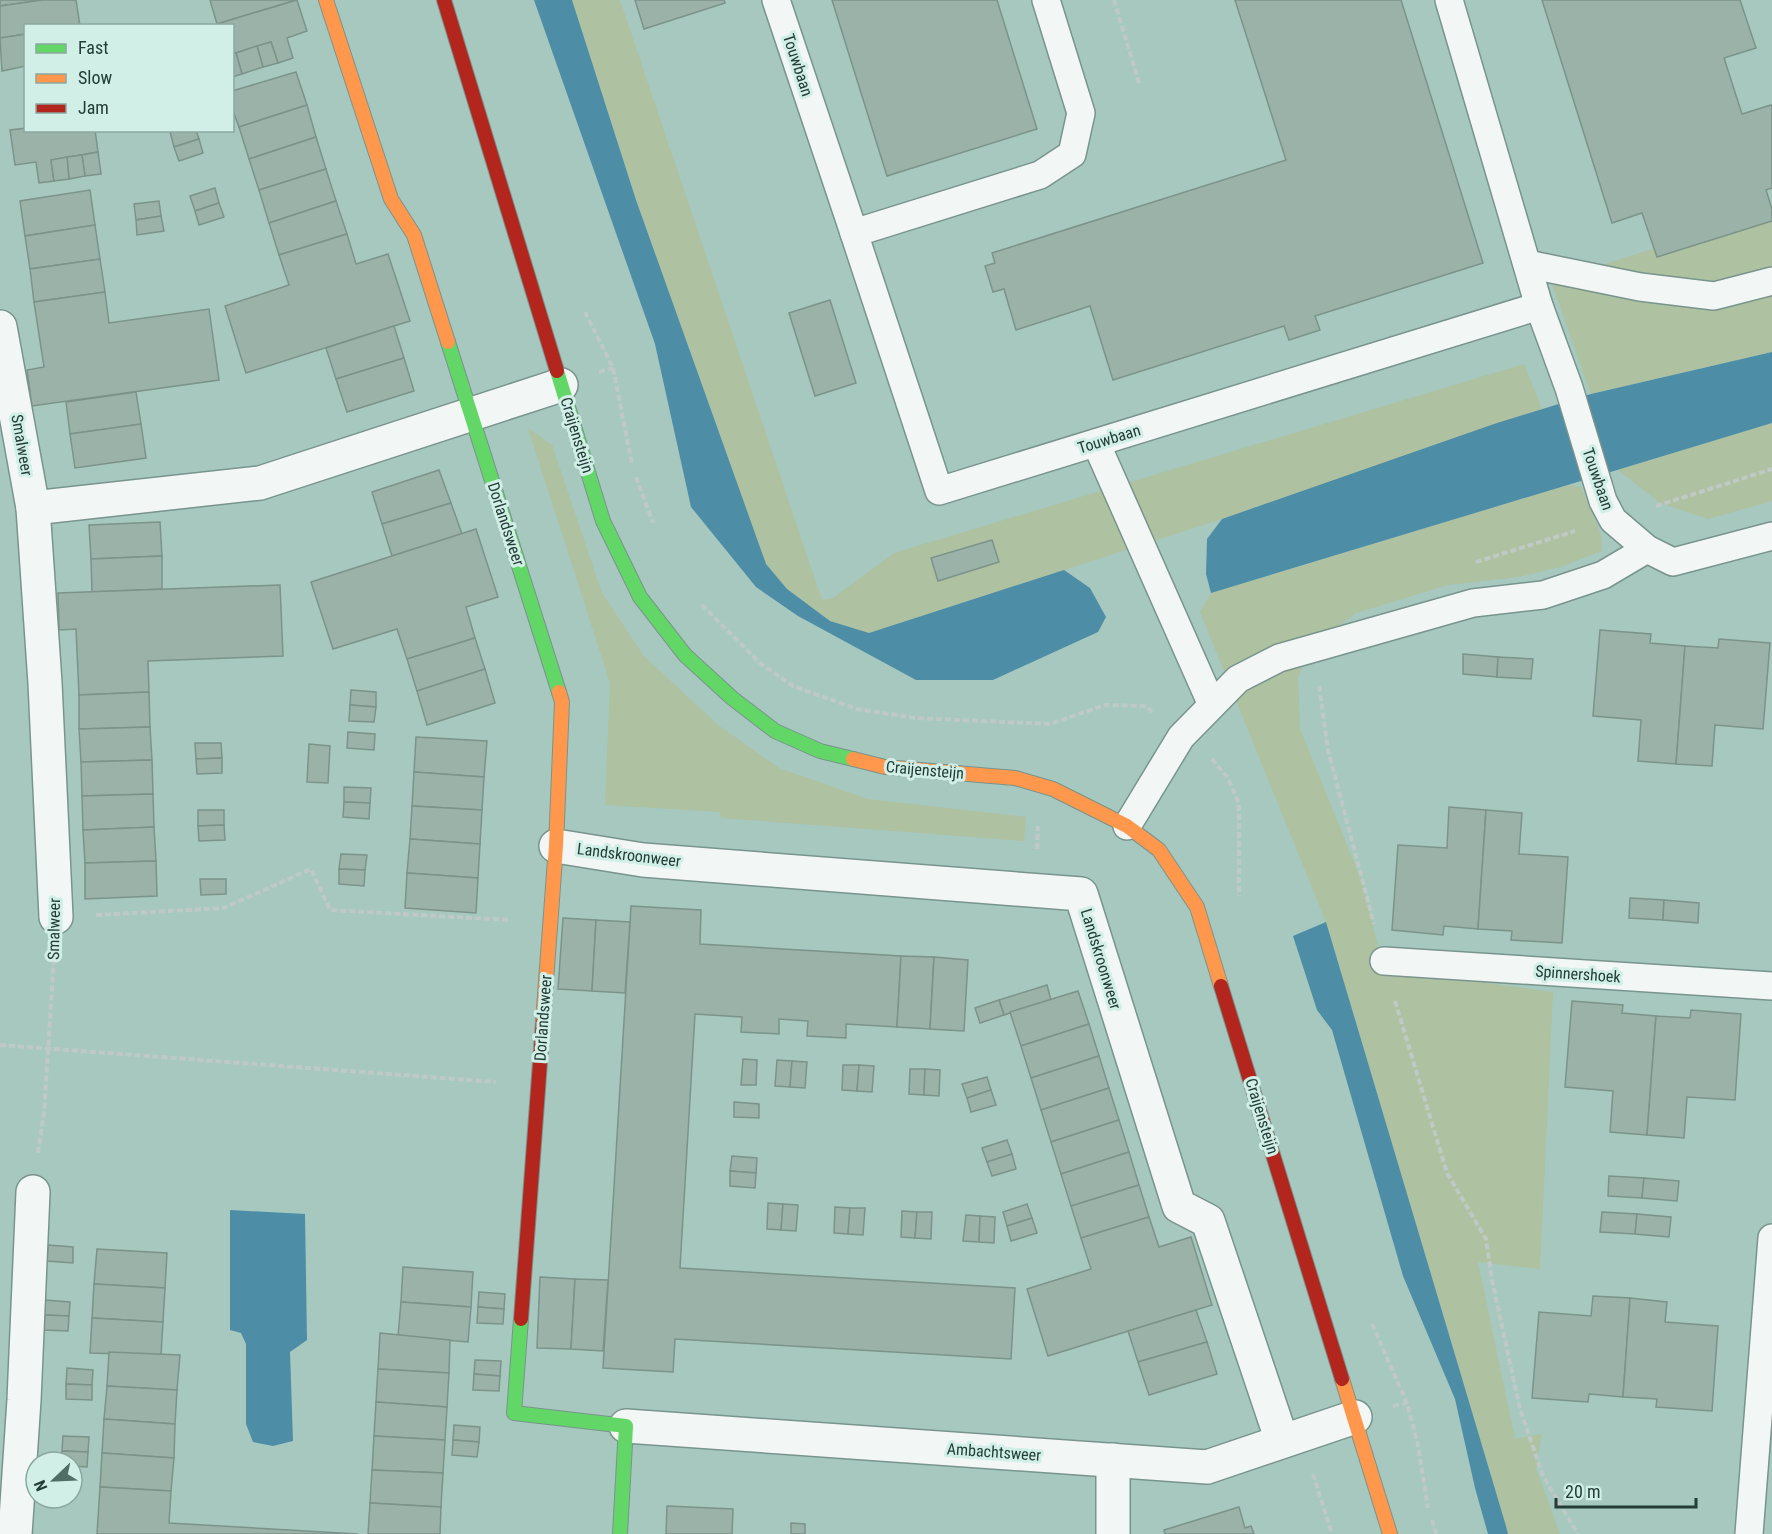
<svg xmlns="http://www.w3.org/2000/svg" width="1772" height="1534" font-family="'Roboto Condensed',sans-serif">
  <rect width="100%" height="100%" fill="#a6c8bf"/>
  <g fill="#aec1a0">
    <path d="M572,0H620L822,600L833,598L894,553L1524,364L1542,409L1222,519L869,633L830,621L787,589L766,565L636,200Z"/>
    <path d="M1772,211V352L1591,394L1551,281Z"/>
    <path d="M1772,423V501L1708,519L1660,503L1618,470Z"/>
    <path d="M528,428L552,445L602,593L643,655L718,725L779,768L868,799L1026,817L1024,841L721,818L720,812L605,805L610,683Z"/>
    <path d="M1568,485L1581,487L1601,534L1602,551L1560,567L1519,577L1448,585L1356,613L1314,645L1298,676L1300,729L1363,884L1383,969L1553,992L1540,1269L1478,1262L1515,1439L1542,1434L1536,1468L1560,1534H1508L1326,922L1200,612L1211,593Z"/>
  </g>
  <g fill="#4e8da6">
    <path d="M534,0H572L636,200L766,564L787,589L830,621L869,633L1064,570L1090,588L1106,617L1098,632L993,680H916L798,616L756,587L691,507L655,344Z"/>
    <path d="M1772,352V423L1211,593L1206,574L1207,539L1222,519L1494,424L1591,394Z"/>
    <path d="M1326,922L1506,1526L1508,1534H1488L1475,1488L1455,1399L1403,1276L1332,1030L1317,1010L1293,936Z"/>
    <path d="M230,1210L305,1214L307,1340L290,1352L293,1441L273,1446L253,1442L246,1424V1344L241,1333L230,1330Z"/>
  </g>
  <g fill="#9ab2a8" stroke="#7c938a" stroke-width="1.5">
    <path d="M0,0H42L0,6Z"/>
    <path d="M42,0H76L80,26H26V34L0,38V6Z"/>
    <path d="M210,0H296L217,24Z"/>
    <path d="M297,0L307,31L287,38L293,58L278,63L271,42L232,54V26L217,24Z"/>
    <path d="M635,0H724L725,3L644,29Z"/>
    <path d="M832,0H997L1037,129L887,176Z"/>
    <path d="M1235,0H1401L1483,263L1315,316L1320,330L1289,340L1284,326L1113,380L1090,306L1016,330L1004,289L993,292L985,266L995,263L992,253L1286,160Z"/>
    <path d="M1542,0H1740L1756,48L1724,58L1742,114L1771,105L1772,107V188L1766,190L1772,209V221L1657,257L1642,213L1612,223Z"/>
    <path d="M26,34V66L2,71L0,38Z"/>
    <path d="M271,42L278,63L263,67L257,46Z"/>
    <path d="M257,46L263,67L242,74L236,53Z"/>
    <path d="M236,53L242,74L232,77V54Z"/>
    <path d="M296,72L307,105L239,127L232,108V91Z"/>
    <path d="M307,105L316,137L249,159L239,127Z"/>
    <path d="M26,128V130H95L98,152L51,160L54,181L39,183L36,162L15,165L10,130Z"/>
    <path d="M175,130H196L199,139L174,147L170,132Z"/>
    <path d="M316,137L326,169L259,190L249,159Z"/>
    <path d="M199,139L203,153L179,161L174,147Z"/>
    <path d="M98,152L101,174L85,176L82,155Z"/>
    <path d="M82,155L85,176L69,179L67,157Z"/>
    <path d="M67,157L69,179L54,181L51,160Z"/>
    <path d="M326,169L336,201L269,223L259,190Z"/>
    <path d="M215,188L219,203L195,211L190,196Z"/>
    <path d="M90,190L95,225L25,236L20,201Z"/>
    <path d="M159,201L161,216L136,220L134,204Z"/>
    <path d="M336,201L347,234L279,255L269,223Z"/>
    <path d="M219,203L224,217L199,225L195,211Z"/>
    <path d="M161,216L164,231L137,235L136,220Z"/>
    <path d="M95,225L100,259L30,269L25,236Z"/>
    <path d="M347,234L356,264L388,254L410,321L246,373L225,306L289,285L279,255Z"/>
    <path d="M100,259L105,292L34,302L30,269Z"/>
    <path d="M105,292L109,323L209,309L219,380L32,406L27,370L44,367L34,302Z"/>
    <path d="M830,300L856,383L815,396L789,313Z"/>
    <path d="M394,326L404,358L336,379L326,348Z"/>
    <path d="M404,358L414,391L347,412L336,379Z"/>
    <path d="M136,392L141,424L70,434L66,402Z"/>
    <path d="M141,424L146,458L75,468L70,434Z"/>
    <path d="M439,470L451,503L382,524L372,492Z"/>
    <path d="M451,503L462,534L392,556L382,524Z"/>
    <path d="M160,522L162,556L91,559L89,525Z"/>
    <path d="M476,529L498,597L466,607L475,638L407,659L397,629L333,649L311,582Z"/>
    <path d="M992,540L999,562L938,581L931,558Z"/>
    <path d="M162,556V589L92,592L91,559Z"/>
    <path d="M280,585L283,656L148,661L149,692L79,695L76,629L59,630L58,593Z"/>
    <path d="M1600,630L1651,634L1650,643L1685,646L1676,764L1638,761L1641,720L1593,716Z"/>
    <path d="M475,638L485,669L417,691L407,659Z"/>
    <path d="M1719,639L1770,643L1763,729L1715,725L1712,766L1676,764L1685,646L1718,648Z"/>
    <path d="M1463,654L1498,657L1497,677L1463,674Z"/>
    <path d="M1498,657L1533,659L1531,679L1497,677Z"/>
    <path d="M485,669L495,703L427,725L417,691Z"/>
    <path d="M351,690L376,692V707L350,705Z"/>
    <path d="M149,692L150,727L79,729V695Z"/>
    <path d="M350,705L376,707L374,722L349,721Z"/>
    <path d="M150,727L152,760L81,762L79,729Z"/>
    <path d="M348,732L375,734L374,750L347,748Z"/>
    <path d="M416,737L487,741L484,777L414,772Z"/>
    <path d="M195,743H221L222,758L196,759Z"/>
    <path d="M309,744L330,746L328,783L307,782Z"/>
    <path d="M222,758V773L197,774L196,759Z"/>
    <path d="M152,760L153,794L82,796L81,762Z"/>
    <path d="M414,772L484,777L482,810L412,806Z"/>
    <path d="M344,787L371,788L370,803L344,802Z"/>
    <path d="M153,794L154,827L83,830L82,796Z"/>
    <path d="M344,802L370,803L369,819L343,817Z"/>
    <path d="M412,806L482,810L480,844L410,839Z"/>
    <path d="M1449,807L1486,810L1478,929L1444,926L1443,935L1392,930L1398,845L1447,848Z"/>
    <path d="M198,810H224V825L198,826Z"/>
    <path d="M1486,810L1522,813L1519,854L1568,857L1562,943L1511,940L1512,931L1478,929Z"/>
    <path d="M224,825L225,840L199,841L198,826Z"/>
    <path d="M154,827L156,861L85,863L83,830Z"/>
    <path d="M410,839L480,844L478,878L407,873Z"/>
    <path d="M341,854L367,855L365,870L339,869Z"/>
    <path d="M156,861L157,896L85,899V863Z"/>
    <path d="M339,869L365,870L364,886L339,884Z"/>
    <path d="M407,873L478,878L476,913L405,908Z"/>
    <path d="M200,879H226V894L201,895Z"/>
    <path d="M1630,898L1664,900L1663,920L1629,918Z"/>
    <path d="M1664,900L1699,903L1698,923L1663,920Z"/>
    <path d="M631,906L701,910L700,944L901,956L897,1027L846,1024V1038L807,1036L808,1021L779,1019V1034L741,1032L742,1017L695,1014L680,1268L1015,1288L1011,1359L675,1339L673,1372L603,1368Z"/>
    <path d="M563,918L596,920L592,991L558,989Z"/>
    <path d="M596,920L630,922L625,993L592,991Z"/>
    <path d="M901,956L934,957L930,1029L897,1027Z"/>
    <path d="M934,957L968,960L964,1031L930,1029Z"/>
    <path d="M1047,985L1051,1000L1004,1015L999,1000Z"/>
    <path d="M1078,991L1089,1024L1021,1046L1010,1012Z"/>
    <path d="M999,1000L1004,1015L980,1023L975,1008Z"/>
    <path d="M1572,1001L1623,1005L1622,1013L1656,1016L1647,1135L1610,1132L1613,1091L1565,1087Z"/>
    <path d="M1691,1010L1741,1014L1735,1100L1687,1097L1684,1138L1647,1135L1656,1016L1690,1018Z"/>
    <path d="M1089,1024L1099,1056L1031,1078L1021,1046Z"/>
    <path d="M1099,1056L1109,1088L1041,1110L1031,1078Z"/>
    <path d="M743,1059L757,1060L756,1085H741Z"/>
    <path d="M777,1060L792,1061L790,1087L775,1086Z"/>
    <path d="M792,1061L807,1062L805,1088L790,1087Z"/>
    <path d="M843,1065H859L857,1091L842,1090Z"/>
    <path d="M859,1065L874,1066L872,1092L857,1091Z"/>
    <path d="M910,1069H925L924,1095L909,1094Z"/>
    <path d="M925,1069L940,1070L939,1096L924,1095Z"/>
    <path d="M987,1077L991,1090L967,1098L962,1084Z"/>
    <path d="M1109,1088L1119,1120L1051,1142L1041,1110Z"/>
    <path d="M991,1090L996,1105L971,1112L967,1098Z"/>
    <path d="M734,1102L759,1104V1118L734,1117Z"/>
    <path d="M1119,1120L1129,1152L1061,1174L1051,1142Z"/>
    <path d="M1007,1140L1012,1154L987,1162L982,1148Z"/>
    <path d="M1129,1152L1139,1185L1071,1206L1061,1174Z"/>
    <path d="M1012,1154L1016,1169L992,1176L987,1162Z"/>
    <path d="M732,1156L757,1158L756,1173L730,1171Z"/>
    <path d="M730,1171L756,1173L755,1188L730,1186Z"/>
    <path d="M1609,1176L1644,1178L1642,1198L1608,1196Z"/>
    <path d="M1644,1178L1679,1181L1677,1201L1642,1198Z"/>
    <path d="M1139,1185L1149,1217L1081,1238L1071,1206Z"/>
    <path d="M768,1203L783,1204L781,1230L767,1229Z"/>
    <path d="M783,1204L798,1205L796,1231L781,1230Z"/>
    <path d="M1027,1204L1032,1218L1007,1226L1003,1212Z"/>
    <path d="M835,1207L850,1208L848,1234L834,1233Z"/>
    <path d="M850,1208H865L863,1235L848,1234Z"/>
    <path d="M902,1211L917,1212L915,1238L901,1237Z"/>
    <path d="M917,1212H932L931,1239L915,1238Z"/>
    <path d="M1602,1212L1637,1214L1635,1234L1600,1232Z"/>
    <path d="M1637,1214L1671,1217L1669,1237L1635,1234Z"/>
    <path d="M966,1215L980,1216L979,1242L963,1241Z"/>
    <path d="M980,1216L995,1217L994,1243L979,1242Z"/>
    <path d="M1149,1217L1159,1247L1191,1237L1212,1305L1048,1356L1027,1289L1091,1269L1081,1238Z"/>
    <path d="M1032,1218L1037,1233L1011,1241L1007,1226Z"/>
    <path d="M48,1245L73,1247V1263L47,1261Z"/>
    <path d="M97,1249L167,1253L165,1288L94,1284Z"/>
    <path d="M403,1267L473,1272L471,1307L401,1302Z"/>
    <path d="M540,1277L575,1279L571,1349L537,1348Z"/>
    <path d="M575,1279L608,1280L603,1351L571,1349Z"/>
    <path d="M94,1284L165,1288L163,1322L92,1318Z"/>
    <path d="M479,1292L505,1294L504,1309L478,1307Z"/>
    <path d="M1593,1296L1630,1298L1623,1397L1589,1394L1588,1402L1532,1398L1539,1312L1591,1316Z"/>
    <path d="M1630,1298L1667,1302L1665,1322L1718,1326L1712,1411L1656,1407L1657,1399L1623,1397Z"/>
    <path d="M45,1300L70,1302L69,1316L44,1315Z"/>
    <path d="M401,1302L471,1307L468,1342L398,1336Z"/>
    <path d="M478,1307L504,1309L503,1324L477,1323Z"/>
    <path d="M1196,1310L1207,1342L1138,1362L1128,1331Z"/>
    <path d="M44,1315L69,1316L68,1331L43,1330Z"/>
    <path d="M92,1318L163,1322L161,1355L90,1353Z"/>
    <path d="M380,1333L450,1340L449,1373L378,1369Z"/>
    <path d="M1207,1342L1217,1374L1149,1395L1138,1362Z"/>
    <path d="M109,1352L180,1355L177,1390L107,1386Z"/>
    <path d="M475,1360L501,1361L500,1376L474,1374Z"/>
    <path d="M67,1368L93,1370L92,1385L66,1384Z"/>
    <path d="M378,1369L449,1373L447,1407L376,1402Z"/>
    <path d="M474,1374L500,1376L499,1391L473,1390Z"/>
    <path d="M66,1384L92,1385V1400L66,1399Z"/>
    <path d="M107,1386L177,1390L175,1424L104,1419Z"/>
    <path d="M376,1402L447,1407L445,1440L374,1436Z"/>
    <path d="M104,1419L175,1424L174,1458L102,1453Z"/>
    <path d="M454,1425L480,1427L479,1442L453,1440Z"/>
    <path d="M63,1436L89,1437L88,1452L62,1451Z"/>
    <path d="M374,1436L445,1440L443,1473L372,1470Z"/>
    <path d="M453,1440L479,1442L477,1457L452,1455Z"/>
    <path d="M62,1451L88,1452L87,1467L72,1466V1462H61Z"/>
    <path d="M102,1453L174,1458L171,1491L100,1487Z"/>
    <path d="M372,1470L443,1473L441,1507L370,1503Z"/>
    <path d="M100,1487L171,1491L169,1523L358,1534H97Z"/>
    <path d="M370,1503L441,1507L440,1534H368Z"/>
    <path d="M667,1506L733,1509L732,1534H666Z"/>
    <path d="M1239,1507L1245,1528L1251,1526L1254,1534H1165L1164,1530Z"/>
    <path d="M791,1523L805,1524V1534H791Z"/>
  </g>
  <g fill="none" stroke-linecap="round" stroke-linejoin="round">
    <defs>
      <g id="lane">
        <path d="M776,0L854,233L1040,175L1072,154L1081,113L1046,0"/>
        <path d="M1449,0L1539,306L1569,388L1603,501L1613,520L1647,549L1673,562L1772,536"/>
        <path d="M854,233L939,491L1539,306"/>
        <path d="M1527,264L1640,287L1714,296L1772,281"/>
        <path d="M1096,443L1212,705"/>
        <path d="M1127,826L1181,737L1238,679L1279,658L1473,603L1543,595L1603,575L1647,549"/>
        <path d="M1384,961L1772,986"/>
        <path d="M1749,1534L1772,1238"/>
      </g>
      <g id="street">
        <path d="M0,327L33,508L45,683L56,917"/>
        <path d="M33,508L260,483L561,385"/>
        <path d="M556,846L643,860L1081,894L1179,1206L1208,1221L1282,1441"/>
        <path d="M626,1426L1207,1467L1355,1417"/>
        <path d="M15,1534L24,1400L33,1192"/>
        <path d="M1113,1534V1460"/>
      </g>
      <g id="fast">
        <path d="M448,342L559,692"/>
        <path d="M557,371L603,521L640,597L685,655L732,698L775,731L820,751L853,759"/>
        <path d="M521,1319L514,1413L626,1426L620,1534"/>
      </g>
      <g id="slow">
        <path d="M326,0L391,199L414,235L448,342"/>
        <path d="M853,759L885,767L1015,778L1053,789L1127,826L1159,850L1197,907L1221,986"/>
        <path d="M543,1022L556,846L562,702L559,692"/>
        <path d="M1342,1379L1390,1534"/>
      </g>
      <g id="jam">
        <path d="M444,0L557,371"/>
        <path d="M1221,986L1342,1379"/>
        <path d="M521,1319L543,1022"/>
      </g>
    </defs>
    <use href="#lane" stroke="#79948d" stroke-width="30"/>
    <use href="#street" stroke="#79948d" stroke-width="36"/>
    <use href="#fast" stroke="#79948d" stroke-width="16"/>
    <use href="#slow" stroke="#79948d" stroke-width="16"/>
    <use href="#jam" stroke="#79948d" stroke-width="16"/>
    <g stroke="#bfc9c6" stroke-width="4" stroke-dasharray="6 3" stroke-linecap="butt">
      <path d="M1114,0L1140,86"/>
      <path d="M585,312L613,368L632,464"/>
      <path d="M599,372L613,368"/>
      <path d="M636,477L653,523"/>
      <path d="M1656,506L1772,469"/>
      <path d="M1476,562L1575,531"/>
      <path d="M702,605L760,663L793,686L857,709L915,718L1050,724L1105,705L1146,706L1152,712"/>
      <path d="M1319,686L1328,750L1374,924"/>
      <path d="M1212,759L1228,778L1239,804V896"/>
      <path d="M1037,849L1038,826"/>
      <path d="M96,915L224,908L311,869L330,910L509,920"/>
      <path d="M1395,1001L1447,1173L1486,1239L1492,1280L1520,1409L1543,1476L1578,1534"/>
      <path d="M0,1045L496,1082"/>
      <path d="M38,1153L44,1113L54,957"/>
      <path d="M1372,1324L1407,1403L1418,1445L1428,1508"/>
      <path d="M1393,1406L1407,1403"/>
      <path d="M1313,1474L1332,1534"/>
      <path d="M1432,1520L1436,1534"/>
    </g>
    <use href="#lane" stroke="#f2f7f5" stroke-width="27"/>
    <use href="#street" stroke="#f2f7f5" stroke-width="33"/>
    <use href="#fast" stroke="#63d668" stroke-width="14"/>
    <use href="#slow" stroke="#ff974d" stroke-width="14"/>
    <use href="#jam" stroke="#b3261e" stroke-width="14"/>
  </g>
  <g text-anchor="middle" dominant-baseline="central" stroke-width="6" stroke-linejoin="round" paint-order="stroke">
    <g font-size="16" fill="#233d36" stroke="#d1efe6">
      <text transform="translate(798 65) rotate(72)">Touwbaan</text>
      <text transform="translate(577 435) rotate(73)">Craijensteijn</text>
      <text transform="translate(1109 439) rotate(-17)">Touwbaan</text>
      <text transform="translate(22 445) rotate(80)">Smalweer</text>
      <text transform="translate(1598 479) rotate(71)">Touwbaan</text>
      <text transform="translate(506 524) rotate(72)">Dorlandsweer</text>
      <text transform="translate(925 770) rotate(5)">Craijensteijn</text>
      <text transform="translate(629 855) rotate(7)">Landskroonweer</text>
      <text transform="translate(54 929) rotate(-89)">Smalweer</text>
      <text transform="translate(1101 959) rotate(73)">Landskroonweer</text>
      <text transform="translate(1578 974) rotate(4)">Spinnershoek</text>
      <text transform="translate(543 1018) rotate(-86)">Dorlandsweer</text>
      <text transform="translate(1262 1116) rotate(73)">Craijensteijn</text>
      <text transform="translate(994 1452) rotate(4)">Ambachtsweer</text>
    </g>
  </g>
  <rect x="24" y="24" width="210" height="108" fill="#d1efe6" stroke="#8ba8a0" stroke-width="1.5"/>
  <rect x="36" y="44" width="30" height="9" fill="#63d668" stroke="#8ba8a0" stroke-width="1.5"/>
  <text x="78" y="54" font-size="18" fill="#233d36">Fast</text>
  <rect x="36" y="74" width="30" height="9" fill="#ff974d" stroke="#8ba8a0" stroke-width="1.5"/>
  <text x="78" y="84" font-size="18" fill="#233d36">Slow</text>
  <rect x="36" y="104" width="30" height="9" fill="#b3261e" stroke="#8ba8a0" stroke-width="1.5"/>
  <text x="78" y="114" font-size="18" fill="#233d36">Jam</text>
  <g transform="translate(54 1480) rotate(247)"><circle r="28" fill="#d1efe6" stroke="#8ba8a0" stroke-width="1.5"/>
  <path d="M0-4.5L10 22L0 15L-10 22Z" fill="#516e66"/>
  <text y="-9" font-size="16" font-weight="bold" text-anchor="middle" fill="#233d36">N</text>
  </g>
  <path d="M1556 1498v9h140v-9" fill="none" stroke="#233d36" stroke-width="3"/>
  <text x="1565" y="1498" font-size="18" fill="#233d36" stroke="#d1efe6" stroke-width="4.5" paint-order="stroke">20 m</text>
</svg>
